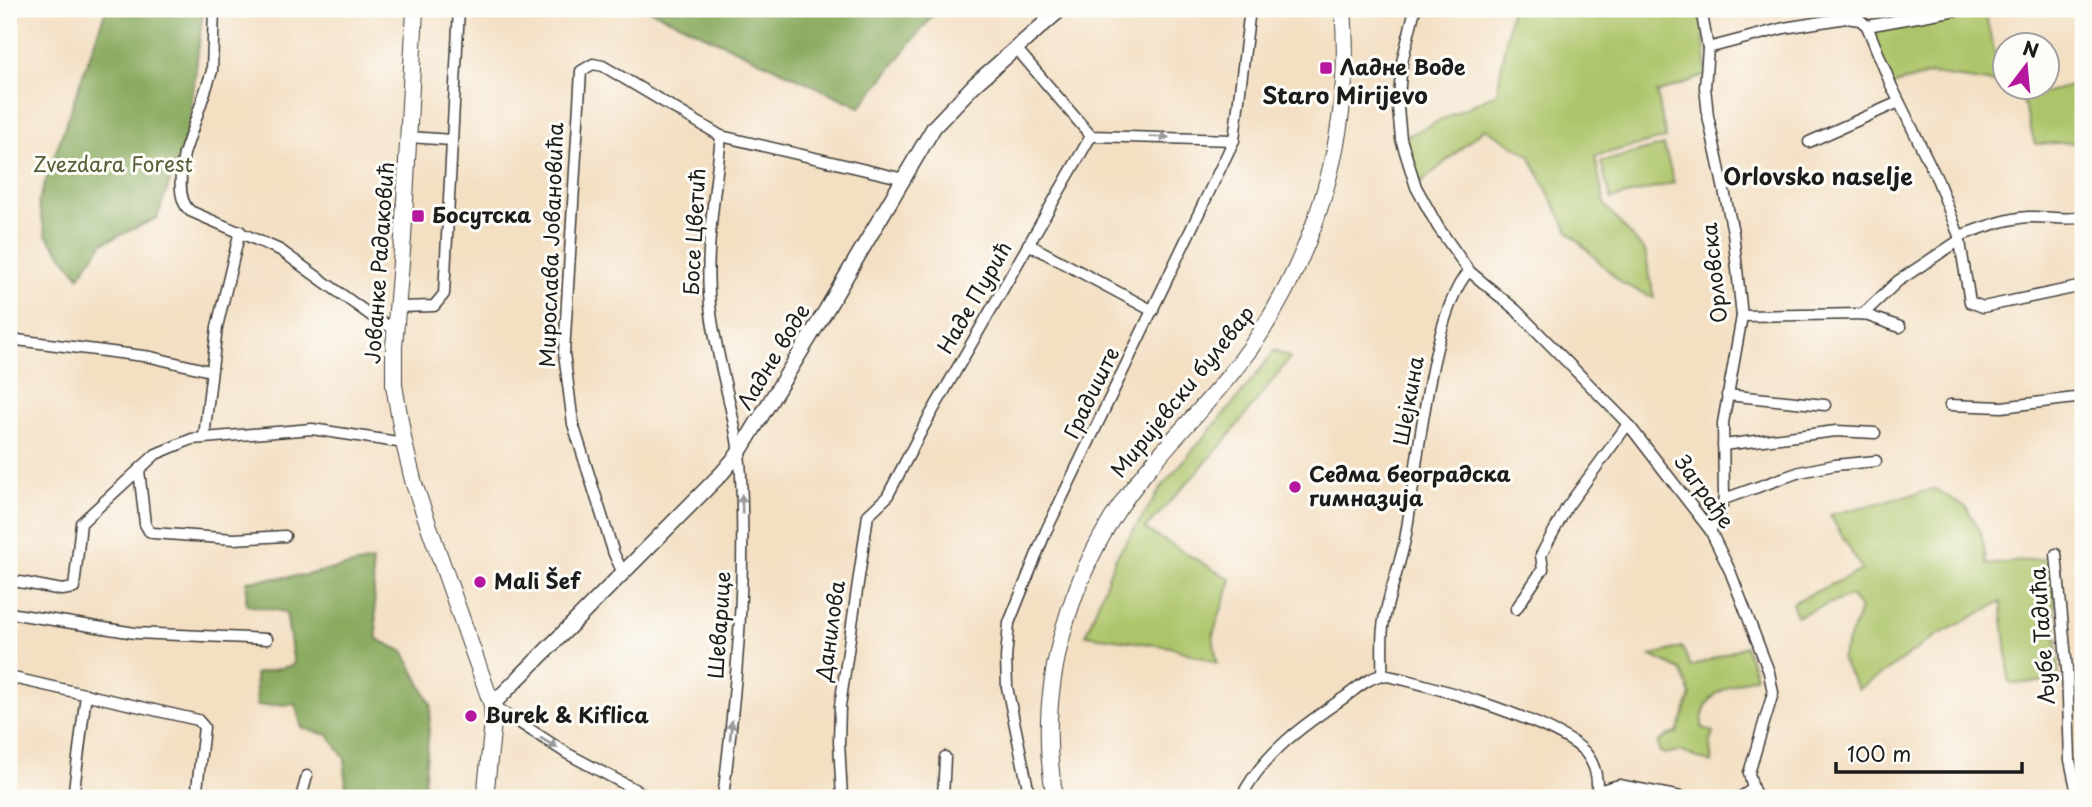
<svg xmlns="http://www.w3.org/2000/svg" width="2092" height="807" viewBox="0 0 2092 807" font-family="'Playpen Sans',sans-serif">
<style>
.green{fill:#adc56a;stroke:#647043;stroke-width:2}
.forest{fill:#8aaa5e;stroke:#53633d;stroke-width:2}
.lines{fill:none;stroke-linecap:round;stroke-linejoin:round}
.minor-casing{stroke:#3c3935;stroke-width:13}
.tertiary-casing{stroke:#3c3935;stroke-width:17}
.secondary-casing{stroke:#3c3935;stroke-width:18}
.minor{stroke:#fff;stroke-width:10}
.tertiary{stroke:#fff;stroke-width:14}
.secondary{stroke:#fff;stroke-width:16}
.oneway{fill:#999}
.poi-dot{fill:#b5179e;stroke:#fdfcf7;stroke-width:2.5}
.labels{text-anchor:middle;stroke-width:6;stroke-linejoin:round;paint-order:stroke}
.poi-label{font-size:21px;font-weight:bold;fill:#1c1c1c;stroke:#fdfcf7;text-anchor:start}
.park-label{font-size:21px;fill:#56603b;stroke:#fdfcf7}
.street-label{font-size:21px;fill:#1c1c1c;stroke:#fdfcf7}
.neighbourhood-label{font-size:23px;font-weight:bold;fill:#1c1c1c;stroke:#fdfcf7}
</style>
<rect width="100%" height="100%" fill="#fdfcf7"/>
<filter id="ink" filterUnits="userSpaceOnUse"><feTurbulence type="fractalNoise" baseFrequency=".0143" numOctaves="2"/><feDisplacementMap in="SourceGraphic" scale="14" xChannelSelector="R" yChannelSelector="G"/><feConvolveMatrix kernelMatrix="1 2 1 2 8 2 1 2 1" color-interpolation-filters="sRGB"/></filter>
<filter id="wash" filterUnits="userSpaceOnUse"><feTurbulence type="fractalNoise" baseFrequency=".00686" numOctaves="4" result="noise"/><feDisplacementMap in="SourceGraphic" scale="28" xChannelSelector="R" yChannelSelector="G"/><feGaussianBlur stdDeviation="1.57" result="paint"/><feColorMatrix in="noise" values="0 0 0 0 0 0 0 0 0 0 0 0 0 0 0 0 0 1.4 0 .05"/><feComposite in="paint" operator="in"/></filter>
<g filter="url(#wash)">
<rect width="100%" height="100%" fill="#f3dfc2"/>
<g class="green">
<polygon points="1511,9 1701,9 1707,75 1657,93 1666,138 1595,156 1605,206 1645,251 1654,298 1621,283 1568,231 1529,155 1485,128 1416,187 1401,139 1497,93"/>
<polygon points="1962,9 1984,9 2002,84 1932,74 1891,85 1867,26"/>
<polygon points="2083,83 2083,142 2035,144 2022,98"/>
<polygon points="1664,145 1674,183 1611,199 1601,162"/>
<polygon points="1275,350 1290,358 1225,441 1145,529 1231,580 1213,635 1217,663 1170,647 1086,635 1115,559 1163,485 1237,399"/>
<polygon points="1935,489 1966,507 1981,532 1987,565 2048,558 2054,595 2059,680 2012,684 2008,681 2008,662 2001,602 1932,638 1887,671 1858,689 1841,659 1861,608 1850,596 1797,616 1792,603 1862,570 1830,515"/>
<path d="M 1745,646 L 1756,676 C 1729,687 1701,692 1702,727 L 1713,732 L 1710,747 L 1712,763 L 1679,751 L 1664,754 L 1659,751 L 1658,743 L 1668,735 L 1677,733 L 1691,695 L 1681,670 L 1651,656 L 1682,647 L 1691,667 Z"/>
</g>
<g class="forest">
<polygon points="106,9 203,9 189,127 157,218 103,243 79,276 46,235 38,203"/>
<polygon points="648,9 938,9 860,107"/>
<polygon points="372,561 377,639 404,652 431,705 423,798 346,798 345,759 328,735 302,728 295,704 257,706 255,674 294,665 286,612 246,605 247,581 305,575"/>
</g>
</g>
<g filter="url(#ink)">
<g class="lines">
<g class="minor-casing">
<g id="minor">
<path d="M 214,9 L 212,71 L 184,154 C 181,170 176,199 190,211 L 280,250 L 373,317 L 396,330"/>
<polyline points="1415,9 1402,62 1398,108 1401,139 1416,187 1438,227 1469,271 1516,310 1628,424 1710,530 1730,571 1769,672 1773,693 1749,773 1753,789 1758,798"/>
<polyline points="1701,9 1708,48 1705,87 1708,116 1733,232 1742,316 1723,423 1724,499 1717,519 1710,530"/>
<polyline points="1867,26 1891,85 1938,181 1959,236 1970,302 1983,307 2083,286"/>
<polyline points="9,33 13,9"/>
<polyline points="1015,47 1091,136 1234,140"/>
<polyline points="1708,48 1784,28 1846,18 1860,20 1867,26 1962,9"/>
<path d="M 721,136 C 716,189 704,252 710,305 C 716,362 738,418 741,476 C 746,586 736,690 723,798"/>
<polyline points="409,137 452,140"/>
<polyline points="1809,142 1899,102"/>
<path d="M 1959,236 C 1982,228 2004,219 2028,217 C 2048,216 2064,221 2083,217"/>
<polyline points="1028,244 1153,311"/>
<polyline points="398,307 434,306 444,294 459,9"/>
<polyline points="1863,314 1898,281 1960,240"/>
<polyline points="1742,316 1863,314 1900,327"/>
<polyline points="9,339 151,357 210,371"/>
<polyline points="1727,395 1825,405"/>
<polyline points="1950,405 2002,407 2083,397"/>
<polyline points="204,437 217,327 240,231"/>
<polyline points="1723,445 1836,431 1875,433"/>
<polyline points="139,470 145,524 149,531 153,533 234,539 285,536"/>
<polyline points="1724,499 1800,472 1835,465 1876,461"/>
<polyline points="2056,554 2067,669 2070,760 2078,798"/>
<polyline points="623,573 614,554 573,424 564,353 581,71 593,64 603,66 721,136 904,179"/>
<polyline points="9,580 62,590 74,588 81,523 156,454 192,439 312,429 404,443"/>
<polyline points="1516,609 1543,569 1541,555 1567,507 1628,424"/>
<polyline points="9,613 135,633 267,639"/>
<path d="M 1382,675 C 1383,659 1381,643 1383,627 C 1387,596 1401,565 1406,534 C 1416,476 1431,310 1469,271"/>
<polyline points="9,677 198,720 204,727 196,798"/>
<polyline points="492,705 568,754 651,798"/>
<polyline points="1597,791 1619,785 1686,798"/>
<polyline points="73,798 86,694"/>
<polyline points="301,798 307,776"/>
<polyline points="842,798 839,742 840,706 868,515 887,497 924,426 1091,136"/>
<polyline points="943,798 945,757"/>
<polyline points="1030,798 1007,687 1006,658 1009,623 1046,531 1234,140 1250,9"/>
<path d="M 1241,798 C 1263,753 1305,724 1345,697 C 1356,689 1368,678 1382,675 C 1424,682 1559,723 1585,752 C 1596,765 1599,782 1596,798"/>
<polyline points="1739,798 1753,789"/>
</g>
</g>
<g class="tertiary-casing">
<polyline id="tertiary" points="492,705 722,473 738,454 822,317 934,127 974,85 1061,9"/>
</g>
<g class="secondary-casing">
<g id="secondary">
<polyline points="415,9 403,238 394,347 394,385 404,443 414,484 492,705 493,722 485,798"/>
<path d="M 1055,798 C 1033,686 1072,563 1143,475 C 1180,429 1225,387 1258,337 C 1321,240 1353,124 1343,9"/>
</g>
</g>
<use href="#minor" class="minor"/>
<use href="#tertiary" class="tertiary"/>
<use href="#secondary" class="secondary"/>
</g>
<defs><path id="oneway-solid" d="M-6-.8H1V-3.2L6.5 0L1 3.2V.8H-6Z" transform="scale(1.75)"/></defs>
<g class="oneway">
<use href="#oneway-solid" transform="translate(1159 137) rotate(2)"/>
<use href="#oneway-solid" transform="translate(742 504) rotate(-92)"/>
<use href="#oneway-solid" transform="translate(731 730) rotate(-84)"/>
<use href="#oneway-solid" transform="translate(549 743) rotate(31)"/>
</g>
</g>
<g class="poi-dot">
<rect x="1319" y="61" width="14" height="14" rx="3.5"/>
<rect x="411" y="209" width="14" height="14" rx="3.5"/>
<circle cx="1295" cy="487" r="7"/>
<circle cx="480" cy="582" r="7"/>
<circle cx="471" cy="716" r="7"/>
</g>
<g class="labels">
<g class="poi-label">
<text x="1340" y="75">Ладне Воде</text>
<text x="432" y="223">Босутска</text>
<text x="1309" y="482">Седма београдска<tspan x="1309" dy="24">гимназија</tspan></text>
<text x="494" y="589">Mali Šef</text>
<text x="485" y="723">Burek &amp; Kiflica</text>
</g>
<g class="park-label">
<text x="113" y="172">Zvezdara Forest</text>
</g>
<g class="street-label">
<text transform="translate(695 232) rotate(-87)" y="7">Босе Цветић</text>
<text transform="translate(552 245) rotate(-88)" y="7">Мирослава Јовановића</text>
<text transform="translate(380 263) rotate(-86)" y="7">Јованке Радаковић</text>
<text transform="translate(1715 273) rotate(-96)" y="7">Орловска</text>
<text transform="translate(975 298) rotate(-60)" y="7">Наде Пурић</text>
<text transform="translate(774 357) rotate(-59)" y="7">Ладне воде</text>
<text transform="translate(1183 392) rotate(-51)" y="7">Миријевски булевар</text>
<text transform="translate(1092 393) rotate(-64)" y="7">Градиште</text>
<text transform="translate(1409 401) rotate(-80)" y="7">Шејкина</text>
<text transform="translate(1704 492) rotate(54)" y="7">Заграђе</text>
<text transform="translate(720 625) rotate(-86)" y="7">Шеварице</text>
<text transform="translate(831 631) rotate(-82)" y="7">Данилова</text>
<text transform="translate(2043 636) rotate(-94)" y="7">Љубе Тадића</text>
</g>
<g class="neighbourhood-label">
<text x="1345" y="104">Staro Mirijevo</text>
<text x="1818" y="185">Orlovsko naselje</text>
</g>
</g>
<rect width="2092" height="807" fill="none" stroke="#fdfcf7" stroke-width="35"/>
<g transform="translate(2026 66) rotate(16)"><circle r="33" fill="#fdfcf7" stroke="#a3a29f" stroke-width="2"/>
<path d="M0-5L12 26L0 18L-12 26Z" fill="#b5179e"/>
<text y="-10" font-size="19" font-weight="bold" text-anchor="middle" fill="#1c1c1c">N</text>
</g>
<path d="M1836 762v10h186v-10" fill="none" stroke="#1c1c1c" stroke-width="3.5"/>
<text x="1847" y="762" font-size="21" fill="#1c1c1c" stroke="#fdfcf7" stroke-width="5" paint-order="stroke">100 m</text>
</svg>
